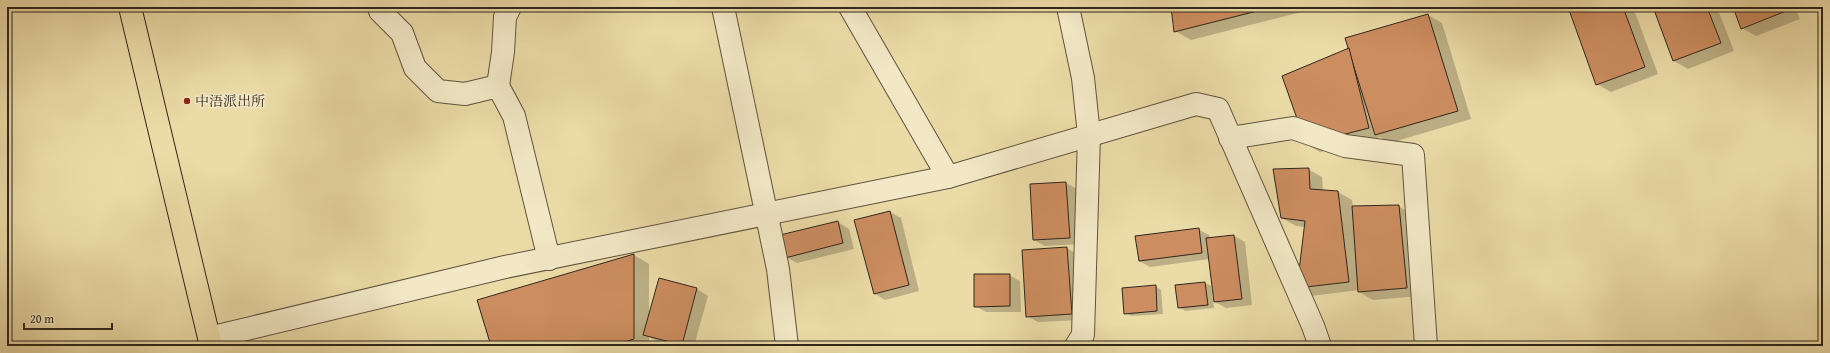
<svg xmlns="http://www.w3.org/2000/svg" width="1830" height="353" viewBox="0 0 1830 353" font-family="'Gentium Book Plus','Noto Serif TC',serif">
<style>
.shadow{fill:#0003}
.building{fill:#cc8d60;stroke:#30261b}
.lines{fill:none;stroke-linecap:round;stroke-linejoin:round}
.minor-casing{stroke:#5f533e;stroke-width:24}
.major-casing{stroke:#30261b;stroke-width:24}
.minor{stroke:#f2e8c6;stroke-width:22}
.major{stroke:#ebdba7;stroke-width:22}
.poi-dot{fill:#8f2418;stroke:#f2e8c6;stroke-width:1.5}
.labels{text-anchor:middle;stroke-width:3;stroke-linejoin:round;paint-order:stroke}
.poi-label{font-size:14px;fill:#30261b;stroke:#f2e8c6;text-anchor:start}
</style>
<rect width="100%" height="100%" fill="#ebdba7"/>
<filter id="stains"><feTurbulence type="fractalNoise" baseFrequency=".005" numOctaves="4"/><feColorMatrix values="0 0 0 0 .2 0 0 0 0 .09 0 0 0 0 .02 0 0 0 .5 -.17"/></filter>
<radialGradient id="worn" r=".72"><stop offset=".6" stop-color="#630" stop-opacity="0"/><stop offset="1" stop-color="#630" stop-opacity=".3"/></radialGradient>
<g class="shadow">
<polygon points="1172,7 1322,7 1191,40 1175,31"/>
<polygon points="1569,7 1633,7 1658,74 1611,92 1597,84"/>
<polygon points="1654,7 1717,7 1734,51 1688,69 1674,61"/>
<polygon points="1734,7 1795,7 1800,19 1756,36 1742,28"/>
<polygon points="1812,7 1823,7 1823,13"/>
<polygon points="1428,15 1442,23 1471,119 1390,143 1380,137 1320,152 1306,144 1283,76"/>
<polygon points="1308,169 1322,177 1323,191 1338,192 1352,200 1353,207 1398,206 1412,214 1421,296 1373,300 1359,292 1359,290 1311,296 1298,288 1305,227 1296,226 1282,218"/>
<polygon points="1066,183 1077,189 1080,244 1045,246 1034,240 1031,185"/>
<polygon points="890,212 901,218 919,291 885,300 874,293"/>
<polygon points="838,222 849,229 854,249 797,263 786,257"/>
<polygon points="1198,229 1209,235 1210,238 1234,236 1245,242 1252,305 1226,308 1215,302 1210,259 1150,267 1139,261"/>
<polygon points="1067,248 1078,255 1082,320 1038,322 1027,316 1023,251"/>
<polygon points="634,255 649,264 649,315 659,279 697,289 708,296 694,346 676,346 655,340 649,337 649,346 492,346"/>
<polygon points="1009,275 1020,281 1021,312 986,312 975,306"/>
<polygon points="1205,283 1211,286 1214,308 1185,311 1179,307"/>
<polygon points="1155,286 1161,290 1163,314 1131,316 1125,313"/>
</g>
<g class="building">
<polygon points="1171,7 1273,7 1174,32"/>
<polygon points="1568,7 1623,7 1645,67 1596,85"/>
<polygon points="1653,7 1707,7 1721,43 1673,61"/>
<polygon points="1733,7 1785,7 1786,11 1741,29"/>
<polygon points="1428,14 1458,111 1375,135 1345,38"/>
<polygon points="1349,48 1369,128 1306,144 1282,76"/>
<polygon points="1309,168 1310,189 1338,191 1349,282 1297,288 1305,221 1281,218 1273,169"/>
<polygon points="1066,182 1070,238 1033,240 1030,184"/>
<polygon points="1399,205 1407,288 1358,292 1352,206"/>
<polygon points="890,211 909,285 874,294 854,220"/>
<polygon points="838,221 843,243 785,258 780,235"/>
<polygon points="1199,228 1202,253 1139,261 1135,236"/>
<polygon points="1234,235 1242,299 1214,302 1206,238"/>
<polygon points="1067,247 1072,314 1026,317 1022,250"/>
<polygon points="634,254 634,339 612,346 491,346 477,300"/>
<polygon points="974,274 1010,274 1010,306 974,307"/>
<polygon points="659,278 697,288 682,345 643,335"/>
<polygon points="1205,282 1208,305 1178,308 1175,285"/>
<polygon points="1156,285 1157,311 1124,314 1122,288"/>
</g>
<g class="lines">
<g class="minor-casing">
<g id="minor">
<polyline points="379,7 380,11 402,33 415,68 438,91 465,94 498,86 514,116 549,259"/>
<polyline points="723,7 778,269 787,346"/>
<polyline points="850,7 948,177"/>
<polyline points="1068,7 1083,78 1089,135 1083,335 1076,346"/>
<polyline points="498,86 503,52 505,17 510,7"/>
<polyline points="1230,138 1293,128 1345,146 1413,155 1426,346"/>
<polyline points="209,338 505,267 948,177 1196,104 1218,109 1313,326 1320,346"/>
</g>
</g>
<g class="major-casing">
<polyline id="major" points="130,7 211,346"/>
</g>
<use href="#minor" class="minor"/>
<use href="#major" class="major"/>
</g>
<circle class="poi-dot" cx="187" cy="101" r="4"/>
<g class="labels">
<g class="poi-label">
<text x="195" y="106">中浯派出所</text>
</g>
</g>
<rect width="1830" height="353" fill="none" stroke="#ebdba7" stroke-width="24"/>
<rect x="8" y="8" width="1814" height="337" fill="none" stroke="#30261b" stroke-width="2"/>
<rect x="12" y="12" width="1806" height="329" fill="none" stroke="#30261b"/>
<path d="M24 323v6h88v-6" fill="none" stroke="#30261b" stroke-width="2"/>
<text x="30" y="323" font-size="12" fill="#30261b" stroke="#f2e8c6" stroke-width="3" paint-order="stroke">20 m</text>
<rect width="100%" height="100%" filter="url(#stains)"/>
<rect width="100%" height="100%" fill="url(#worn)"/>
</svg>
